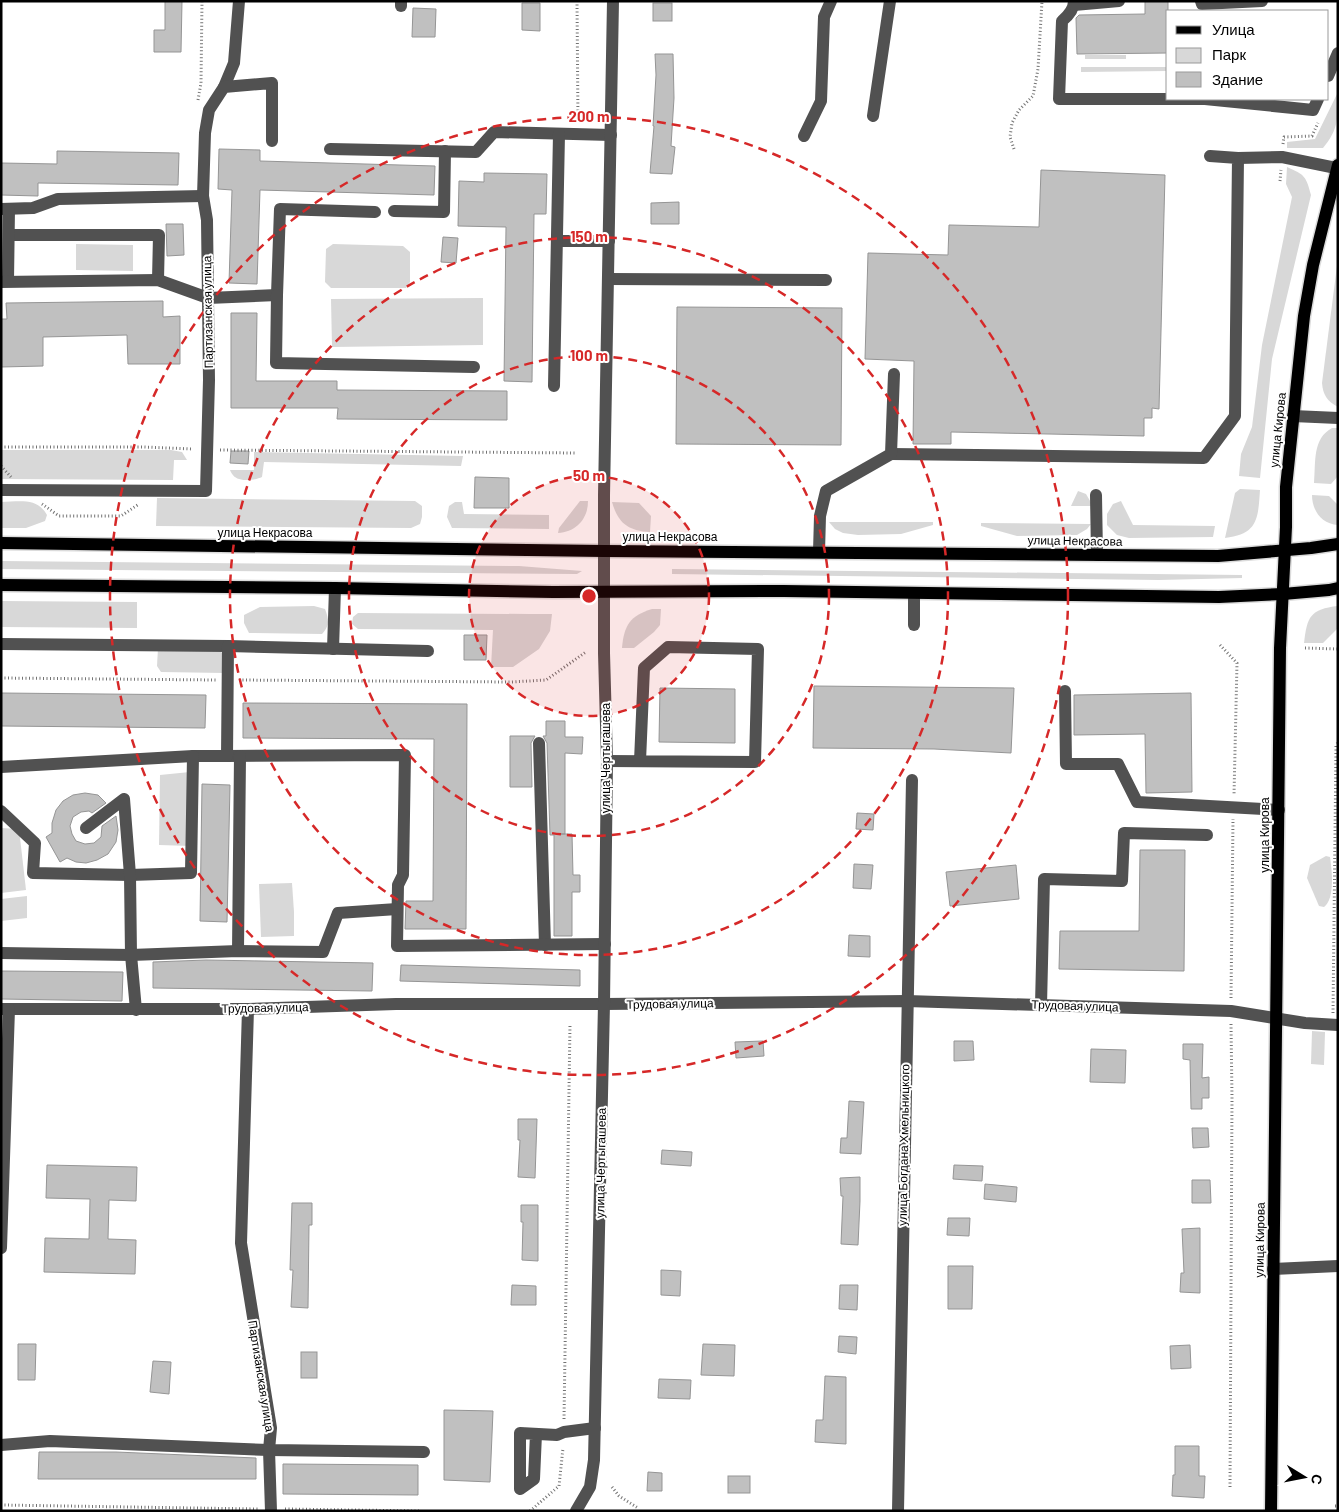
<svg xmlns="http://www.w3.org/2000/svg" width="1339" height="1512" viewBox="0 0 1339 1512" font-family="Barlow,sans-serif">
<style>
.green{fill:#d8d8d8}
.building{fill:#c0c0c0;stroke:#959595}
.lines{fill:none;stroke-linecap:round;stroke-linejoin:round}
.major-casing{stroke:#dbdbdb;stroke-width:15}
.path{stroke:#737373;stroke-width:3;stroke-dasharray:1 2.5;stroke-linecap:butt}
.minor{stroke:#515151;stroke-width:12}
.major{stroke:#000;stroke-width:12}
.ring{fill:none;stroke:#d62828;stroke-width:2.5;stroke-dasharray:9 6}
.labels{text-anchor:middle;stroke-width:4;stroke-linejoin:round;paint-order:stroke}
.street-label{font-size:12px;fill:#000;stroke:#fff}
.centre{fill:#d62828;stroke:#fff;stroke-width:2.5}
.ring-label{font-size:15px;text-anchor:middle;font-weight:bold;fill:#d62828;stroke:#fff;stroke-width:4;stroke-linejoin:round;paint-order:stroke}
</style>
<rect width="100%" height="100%" fill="#fff"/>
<g class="green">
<rect x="1085" y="55" width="41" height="4"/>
<polygon points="1081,67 1168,67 1168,71 1081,72"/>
<path d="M 1338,92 C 1338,117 1339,129 1323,148 L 1287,148 L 1287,142 L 1315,139 Z"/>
<path d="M 1287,167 C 1305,175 1306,176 1311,195 L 1272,359 L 1260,478 L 1239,476 L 1241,454 L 1252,427 L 1262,345 L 1292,197 L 1286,184 Z"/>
<polygon points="76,244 133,245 133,271 76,270"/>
<polygon points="333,244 403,246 410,252 410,282 406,288 331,288 325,282 326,249"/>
<path d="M 1338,258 L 1338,407 C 1327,401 1323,395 1322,383 Z"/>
<polygon points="483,298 483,345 332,347 331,299"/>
<path d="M 1332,428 L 1338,428 L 1338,476 L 1331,484 L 1314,483 C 1316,462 1312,439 1332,428 Z"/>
<polygon points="1,450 171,450 182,452 187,460 174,460 173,480 1,479"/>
<path d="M 254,452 L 463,456 L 461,466 L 264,462 L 262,477 C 256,480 241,482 235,477 C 234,477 230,471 230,470 L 254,470 Z"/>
<path d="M 1240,489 L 1260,490 C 1258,519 1258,534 1225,538 L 1235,493 Z"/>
<polygon points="1078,491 1086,494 1093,506 1071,506"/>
<path d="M 1312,495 L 1329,496 L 1338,505 L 1338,525 C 1321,524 1312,510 1312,495 Z"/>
<polygon points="157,498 415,501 422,506 422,517 420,524 411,528 156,526"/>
<path d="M 580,501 L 588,501 C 588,519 576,532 558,533 L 559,528 Z"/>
<polygon points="1121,501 1133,525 1215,526 1213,537 1129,538 1117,535 1107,525 1107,514 1113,504"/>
<path d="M 1,502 C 19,502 37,497 47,515 L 45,521 L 26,528 L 1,528 Z"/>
<polygon points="455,502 462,502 464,514 549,515 549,529 452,528 447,517 449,506"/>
<path d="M 612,502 L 639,503 L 651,516 L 650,532 C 628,531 618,523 612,502 Z"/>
<polygon points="829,522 933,522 933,525 901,534 858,535 843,533 835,529"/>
<polygon points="981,523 1091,524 1087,529 1077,535 1017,536 981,526"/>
<polygon points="1,561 519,566 582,571 577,574 1,569"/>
<polygon points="672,569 1242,575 1242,578 1159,580 672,574"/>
<polygon points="1,601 137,602 137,628 1,627"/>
<path d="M 314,606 L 325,609 C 329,620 330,625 322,634 L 249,633 L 244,623 L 244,615 L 260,607 Z"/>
<path d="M 1338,606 L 1338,628 L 1323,643 L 1304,643 C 1307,617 1310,609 1338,606 Z"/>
<path d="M 652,609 L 661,609 L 660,625 L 654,632 L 634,648 L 622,648 C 624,625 630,616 652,609 Z"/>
<polygon points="358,613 530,614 552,614 550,631 539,649 513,667 491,667 493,630 358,629 352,624 353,617"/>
<polygon points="158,648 219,649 224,656 224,673 161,672 157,666"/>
<polygon points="190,772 191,846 159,845 160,775"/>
<polygon points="1,828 19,829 26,890 1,893"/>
<path d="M 1326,856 L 1330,857 C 1332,870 1335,899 1324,907 L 1319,906 L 1307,878 L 1310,865 Z"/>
<polygon points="292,883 294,912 294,936 261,937 259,884"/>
<polygon points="27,896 27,918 1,921 1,899"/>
<polygon points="1312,1031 1325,1032 1324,1065 1311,1064"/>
</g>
<g class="building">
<polygon points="165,1 182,1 181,52 154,52 154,30 165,30"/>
<polygon points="1145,1 1168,1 1168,53 1077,54 1076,18 1079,15 1145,14"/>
<polygon points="522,3 540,3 540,31 522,30"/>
<rect x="653" y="3" width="19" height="18"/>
<polygon points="413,8 436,9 435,37 412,37"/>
<polygon points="655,54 673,54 674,98 671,146 675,147 672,174 650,173 654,126 653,126 656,75"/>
<polygon points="219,149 260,150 260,161 435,166 434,195 260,190 257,284 229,283 232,190 218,189"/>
<polygon points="57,151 179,153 178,185 38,183 38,196 1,195 1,163 57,164"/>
<polygon points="1041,170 1165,175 1159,409 1152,408 1152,418 1144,418 1144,436 951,432 951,444 913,444 914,361 865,359 868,253 948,255 949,225 1039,227"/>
<polygon points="484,173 547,174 546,214 534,214 532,382 504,381 506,227 458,226 459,181 484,182"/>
<polygon points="679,202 679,224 651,224 651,203"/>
<polygon points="166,224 183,224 184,255 167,256"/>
<polygon points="443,237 458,238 456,263 441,262"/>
<polygon points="163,301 163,317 180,316 180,364 128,364 127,335 43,337 43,366 1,367 1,319 7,319 6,303"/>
<polygon points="677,307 842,308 841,445 676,444"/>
<polygon points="231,313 257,313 256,381 337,381 337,390 507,391 507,420 337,419 338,408 231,408"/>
<polygon points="231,451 249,451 248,464 230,463"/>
<polygon points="475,477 509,478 509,508 474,508"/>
<polygon points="464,635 487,635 486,660 464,660"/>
<polygon points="814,686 1014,688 1011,753 934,749 813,748"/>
<polygon points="660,688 735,689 735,743 659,742"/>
<polygon points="1,693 206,695 205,728 1,726"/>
<polygon points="1191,693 1192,792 1146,793 1145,734 1074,735 1074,695"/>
<polygon points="243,703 467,704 466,929 405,929 406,901 433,901 434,739 243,738"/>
<polygon points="546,721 565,721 565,737 583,737 582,754 565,753 565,834 557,834 572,834 573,875 580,875 580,892 572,892 572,936 554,936 554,835 550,835 547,743 543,736 546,736"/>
<polygon points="510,736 535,736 531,743 532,787 510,787"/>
<polygon points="202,784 230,785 227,922 200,921"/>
<polygon points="85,793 98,795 106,803 92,813 89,811 81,812 73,817 70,826 72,834 76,841 85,844 94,843 101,837 102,826 116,816 118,830 116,842 108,854 97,860 86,863 76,862 67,858 60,862 46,837 52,833 52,823 56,810 63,801 73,795"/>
<polygon points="857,813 874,814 873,830 856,829"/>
<polygon points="1140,850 1185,850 1184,971 1059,969 1060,931 1139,931"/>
<polygon points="854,864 873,865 871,889 853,888"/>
<polygon points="1016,865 1019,899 950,906 946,872"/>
<polygon points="849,935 870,936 870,957 848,956"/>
<polygon points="206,960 373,963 372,991 153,988 153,962"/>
<polygon points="401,965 580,970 580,986 400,981"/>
<polygon points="1,971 123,972 122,1001 1,999"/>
<polygon points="763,1041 764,1056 736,1058 735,1042"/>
<polygon points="954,1041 973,1041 974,1060 954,1061"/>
<polygon points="1183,1044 1203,1044 1202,1078 1209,1077 1209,1098 1202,1098 1202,1109 1191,1109 1190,1060 1183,1059"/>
<polygon points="1091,1049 1126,1050 1125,1083 1090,1082"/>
<polygon points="849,1101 864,1102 861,1154 840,1153 841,1138 847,1138"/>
<polygon points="518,1119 537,1119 535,1178 518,1177 520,1140 518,1140"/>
<polygon points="1192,1128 1208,1128 1209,1147 1193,1148"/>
<polygon points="662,1150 692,1152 691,1166 661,1164"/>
<polygon points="47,1165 137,1167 136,1201 109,1200 108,1239 136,1240 135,1274 44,1272 45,1238 89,1239 90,1199 46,1198"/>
<polygon points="954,1165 983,1166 982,1181 953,1179"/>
<polygon points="860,1177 860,1201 858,1245 841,1244 843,1196 841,1196 840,1178"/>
<polygon points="1192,1180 1210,1180 1211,1203 1192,1203"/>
<polygon points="985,1184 1017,1187 1016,1202 984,1199"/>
<polygon points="292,1203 312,1203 312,1225 309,1225 308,1308 291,1307 293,1270 290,1270"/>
<polygon points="521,1205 538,1205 538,1261 522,1260 523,1222 521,1222"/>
<polygon points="948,1218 970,1218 969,1236 947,1235"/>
<polygon points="1200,1228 1200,1293 1180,1292 1181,1273 1184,1273 1182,1229"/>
<polygon points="948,1266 973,1266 972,1309 948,1309"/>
<polygon points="661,1270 681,1271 680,1296 661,1295"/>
<polygon points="512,1285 536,1286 536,1305 511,1305"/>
<polygon points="840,1285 858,1285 857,1310 839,1309"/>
<polygon points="839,1336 857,1337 856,1354 838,1352"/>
<polygon points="18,1344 36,1344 35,1380 18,1380"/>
<polygon points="703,1344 735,1345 734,1376 701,1375"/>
<polygon points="1190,1345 1191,1368 1171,1369 1170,1346"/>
<rect x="301" y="1352" width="16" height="26"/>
<polygon points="153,1361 171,1362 169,1394 150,1392"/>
<polygon points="825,1376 846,1377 846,1444 815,1442 816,1420 823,1420"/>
<polygon points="659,1379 691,1380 690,1399 658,1398"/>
<polygon points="444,1410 493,1411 490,1482 444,1480"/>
<polygon points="1175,1446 1199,1446 1199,1476 1205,1476 1204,1498 1172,1496 1173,1475 1175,1475"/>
<polygon points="39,1452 116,1452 256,1458 256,1479 38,1479"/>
<polygon points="283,1464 418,1465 418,1495 283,1494"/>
<polygon points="648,1472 662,1473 662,1491 647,1491"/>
<rect x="728" y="1476" width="22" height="17"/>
</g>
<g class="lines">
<g class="major-casing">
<g id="major">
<polyline points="1,543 604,551 1218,556 1311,548 1338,544"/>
<polyline points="1,585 335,588 553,592 784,591 1219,597 1283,594 1329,590 1338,588"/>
<polyline points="1271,1511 1280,648 1286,527 1286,487 1304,316 1313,265 1338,165"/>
</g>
</g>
<g class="path">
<polyline points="577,1 578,121"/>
<polyline points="198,100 201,83 202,1"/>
<polyline points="1283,144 1284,137 1312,136 1318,123"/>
<polyline points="1014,149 1010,137 1012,123 1019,110 1033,96 1038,69 1042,1"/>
<polyline points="1280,181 1281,170"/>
<polyline points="1,447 144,447 193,449"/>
<polyline points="220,450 576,453"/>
<polyline points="1,466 11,477"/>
<polyline points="42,504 59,516 121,516 139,504"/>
<polyline points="1220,645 1237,663 1234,795"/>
<polyline points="1305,648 1338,649"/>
<polyline points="1,678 216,680"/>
<polyline points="239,680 511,682 546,680 586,652"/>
<polyline points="1231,998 1233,819"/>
<polyline points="1333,1013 1336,746 1338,742"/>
<polyline points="564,1419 570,1024"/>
<polyline points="612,1487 619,1496 638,1508"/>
<polyline points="1230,1487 1232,1098 1231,1024"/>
<polyline points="1,1505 258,1509"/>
<polyline points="1335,1506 1338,1506"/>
<polyline points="285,1509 419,1511"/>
<polyline points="530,1511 559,1486 563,1448"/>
</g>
<g class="minor">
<polyline points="401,1 401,6"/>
<path d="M 1074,1 C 1074,10 1068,16 1062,21 L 1059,99 L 1205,99"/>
<polyline points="1201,1 1202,4 1262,1"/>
<polyline points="1074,5 1119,1"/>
<polyline points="1328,76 1338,53"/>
<polyline points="224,87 234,63 239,1"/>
<polyline points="1205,99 1313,110 1318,99"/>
<polyline points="873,116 890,1"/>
<polyline points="804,136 821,101 824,17 831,1"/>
<polyline points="330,149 476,152 494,132 611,135"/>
<polyline points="1238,158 1282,157 1336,168"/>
<polyline points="1,209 33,208 58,199 203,196"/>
<polyline points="394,211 444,212 445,151"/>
<polyline points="9,235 159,235 158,280"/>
<polyline points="557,241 609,241"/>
<polyline points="608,279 826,280"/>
<polyline points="8,281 9,209"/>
<polyline points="1,282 158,280 208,298 277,295 280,209 375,212"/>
<polyline points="277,295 276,363 474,367"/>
<polyline points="554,386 559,134"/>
<polyline points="1293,416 1338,418"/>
<polyline points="891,454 1204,458 1235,416 1238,158 1210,156"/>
<polyline points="1,490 206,491 209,380 207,220 203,196 205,133 209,110 224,87 272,83 272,141"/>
<polyline points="1096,495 1097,555"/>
<polyline points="819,552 820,516 826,491 891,454 894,374"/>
<polyline points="914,593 914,625"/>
<polyline points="1,644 228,646 428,651"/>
<polyline points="333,649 335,588"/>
<polyline points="1065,691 1066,764 1118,764 1137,802 1279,810"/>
<polyline points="539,743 545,945"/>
<polyline points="227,756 405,755 403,875 398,885 397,946 605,944"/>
<polyline points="607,761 755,762 758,649 668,647 644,668 640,761"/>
<polyline points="1,767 193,756 227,756 228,646"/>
<polyline points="1,811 35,843 33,873 130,875 191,873 193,756"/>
<polyline points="86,828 124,799 130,875 131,955 136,1010"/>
<polyline points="238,951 240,756"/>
<polyline points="1,953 131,955 238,951 323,952 338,913 397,909"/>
<polyline points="1041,1005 1044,879 1122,881 1124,833 1207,835"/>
<polyline points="1,1009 248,1009 396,1004 604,1004 907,1001 1231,1011 1305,1023 1338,1025"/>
<polyline points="248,1009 241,1243 271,1428 269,1450 271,1511"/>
<polyline points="1,1248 9,1009"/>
<polyline points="1273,1269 1338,1266"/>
<polyline points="536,1434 534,1479 520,1489 520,1433 557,1435 564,1432 595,1428"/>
<polyline points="1,1445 50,1441 269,1450 424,1452"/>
<polyline points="576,1511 590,1487 594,1460 604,1004 607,761 604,653 604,495 613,1"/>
<polyline points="898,1511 912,780"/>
</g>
<use href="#major" class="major"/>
</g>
<circle cx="589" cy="596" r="120" fill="#d62828" fill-opacity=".12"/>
<g class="ring">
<circle cx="589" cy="596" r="120"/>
<circle cx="589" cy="596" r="240"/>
<circle cx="589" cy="596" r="359"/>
<circle cx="589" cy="596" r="479"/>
</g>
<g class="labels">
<g class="street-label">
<text transform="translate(208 312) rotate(-91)" y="4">Партизанская улица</text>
<text transform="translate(1278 430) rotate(-84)" y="4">улица Кирова</text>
<text x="265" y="537">улица Некрасова</text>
<text x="670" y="541">улица Некрасова</text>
<text transform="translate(1075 541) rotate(1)" y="4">улица Некрасова</text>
<text transform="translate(606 758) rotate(-90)" y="4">улица Чертыгашева</text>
<text transform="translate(1265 835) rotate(-90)" y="4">улица Кирова</text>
<text transform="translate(670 1004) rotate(-1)" y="4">Трудовая улица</text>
<text transform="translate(1075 1006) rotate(2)" y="4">Трудовая улица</text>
<text transform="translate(265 1008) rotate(-1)" y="4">Трудовая улица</text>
<text transform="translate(904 1145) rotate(-89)" y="4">улица Богдана Хмельницкого</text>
<text transform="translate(601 1163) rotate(-89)" y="4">улица Чертыгашева</text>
<text transform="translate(1260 1240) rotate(-89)" y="4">улица Кирова</text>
<text transform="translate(261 1376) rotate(81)" y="4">Партизанская улица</text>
</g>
</g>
<circle cx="589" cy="596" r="8" class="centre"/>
<g class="ring-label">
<text x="589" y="122">200 m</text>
<text x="589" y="242">150 m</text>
<text x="589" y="361">100 m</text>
<text x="589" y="481">50 m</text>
</g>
<rect width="1339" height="1512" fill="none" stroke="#000000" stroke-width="5"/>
<rect x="1166" y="10" width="162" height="90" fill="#ffffff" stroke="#999999"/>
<rect x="1176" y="26" width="25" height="8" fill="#000000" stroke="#999999"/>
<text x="1212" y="35" font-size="15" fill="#000000">Улица</text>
<rect x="1176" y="48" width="25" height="15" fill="#d8d8d8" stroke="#999999"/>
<text x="1212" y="60" font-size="15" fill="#000000">Парк</text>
<rect x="1176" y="72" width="25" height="15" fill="#c0c0c0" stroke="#999999"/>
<text x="1212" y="85" font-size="15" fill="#000000">Здание</text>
<g transform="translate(1304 1477) rotate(100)" stroke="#ffffff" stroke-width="4" paint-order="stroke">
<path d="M0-4L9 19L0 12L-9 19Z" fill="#000000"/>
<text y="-8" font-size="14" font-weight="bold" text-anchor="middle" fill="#000000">С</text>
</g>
</svg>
